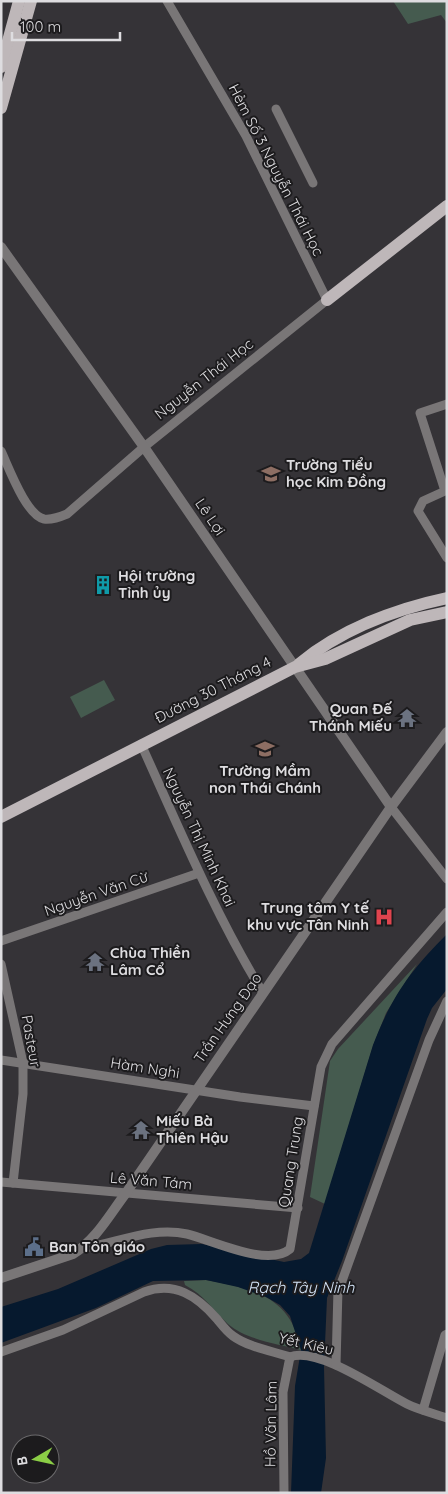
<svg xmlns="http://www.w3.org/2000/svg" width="448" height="1494" viewBox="0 0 448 1494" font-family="Quicksand,sans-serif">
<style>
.green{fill:#455b4f}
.water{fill:#06192e}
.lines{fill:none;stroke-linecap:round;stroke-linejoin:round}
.minor{stroke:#797677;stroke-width:9}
.tertiary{stroke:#797677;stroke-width:10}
.primary{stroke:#beb7b9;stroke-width:12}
.labels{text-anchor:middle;stroke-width:4;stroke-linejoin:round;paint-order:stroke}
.street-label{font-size:15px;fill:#dedde0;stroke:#1c1b1d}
.poi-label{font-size:15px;font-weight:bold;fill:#dedde0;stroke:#1c1b1d;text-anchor:start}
.water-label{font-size:16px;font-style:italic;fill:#d4e4f7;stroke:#1c1b1d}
</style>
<rect width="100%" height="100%" fill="#353337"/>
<g class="green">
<polygon points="393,1 447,1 447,23 441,15 408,24"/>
<polygon points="104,680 115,700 81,718 70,697"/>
<polygon points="417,964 386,1013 373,1046 325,1204 310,1197 330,1061 338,1049"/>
<path d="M 206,1280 C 254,1289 291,1296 301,1350 C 279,1344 246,1340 228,1324 C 213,1310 204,1295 185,1285 L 184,1281 Z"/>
</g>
<path class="water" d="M 447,934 L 447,989 L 432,1008 L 427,1019 L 342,1261 L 327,1298 L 324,1367 L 326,1458 L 321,1493 L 291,1493 L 295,1386 L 301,1350 L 290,1316 L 280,1305 L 266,1297 L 238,1287 L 206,1280 L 153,1281 L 96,1308 L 1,1343 L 1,1307 L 58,1289 L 151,1249 L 167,1245 L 202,1244 L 284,1262 L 301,1259 L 309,1253 L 373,1045 C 392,996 410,971 447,934 Z"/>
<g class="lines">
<g class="minor">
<polyline points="276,109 313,183"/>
<polyline points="447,404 420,413 445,491 423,501 418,511 447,558"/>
<path d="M 1,451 C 9,468 26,515 44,519 C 52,520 60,517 67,514 L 144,447 L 327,300 L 246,136 L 167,1"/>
<path d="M 141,744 C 179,828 215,914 263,993"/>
<polyline points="391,807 447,879"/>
<polyline points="1,941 199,873"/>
<polyline points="1,964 23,1063 23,1094 13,1183"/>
<polyline points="1,1060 240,1097 314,1106"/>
<polyline points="1,1182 298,1208"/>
<path d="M 84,1248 C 117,1243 152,1226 187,1234 C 212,1240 268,1268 290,1249 L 321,1067 L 332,1044 L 447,912"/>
<path d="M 1,1352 L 63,1330 L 144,1292 C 175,1281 197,1296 217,1319 C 222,1325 226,1331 233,1336 C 248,1347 272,1351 290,1357 C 318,1346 381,1391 407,1404 C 419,1410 433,1413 447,1418"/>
<polyline points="336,1365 338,1289 342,1281 429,1040 447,1001"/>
<polyline points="423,1410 445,1335 447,1334"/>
<polyline points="284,1493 283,1392 290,1357"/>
</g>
<g class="tertiary">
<polyline points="1,247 144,447 391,807"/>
<path d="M 1,1278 L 73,1254 C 96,1240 110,1214 126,1193 L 391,807 L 447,732"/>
</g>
<g class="primary">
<polyline points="1,67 19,1"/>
<polyline points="1,108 31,1"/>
<polyline points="327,300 447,206"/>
<path d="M 299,664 C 340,630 395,609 447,598"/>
<polyline points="1,817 295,667 325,659 410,620 447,612"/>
</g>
</g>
<defs>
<g id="school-bare" transform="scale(1.5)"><path d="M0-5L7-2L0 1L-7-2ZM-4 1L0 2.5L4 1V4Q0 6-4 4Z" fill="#8d6e63" stroke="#1c1b1d" stroke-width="2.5" paint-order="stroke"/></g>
<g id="building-bare" transform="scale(1.5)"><path d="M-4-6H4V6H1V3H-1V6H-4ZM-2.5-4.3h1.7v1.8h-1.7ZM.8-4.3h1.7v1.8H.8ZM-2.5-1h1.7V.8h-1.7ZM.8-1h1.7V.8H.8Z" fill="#0f9aa8" stroke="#1c1b1d" stroke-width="2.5" paint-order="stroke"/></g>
<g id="temple-bare" transform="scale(1.5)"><path d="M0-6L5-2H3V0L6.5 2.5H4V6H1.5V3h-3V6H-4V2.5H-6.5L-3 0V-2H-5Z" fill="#6b7280" stroke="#1c1b1d" stroke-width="2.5" paint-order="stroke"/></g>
<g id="hospital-bare" transform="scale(1.5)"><path d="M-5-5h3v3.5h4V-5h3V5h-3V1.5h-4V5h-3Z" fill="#e0444e" stroke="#1c1b1d" stroke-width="2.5" paint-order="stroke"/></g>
<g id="civic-bare" transform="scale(1.5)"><path d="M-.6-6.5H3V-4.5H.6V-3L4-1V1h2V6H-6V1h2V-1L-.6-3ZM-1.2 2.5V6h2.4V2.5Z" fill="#5c6f8a" stroke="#1c1b1d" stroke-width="2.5" paint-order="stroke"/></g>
</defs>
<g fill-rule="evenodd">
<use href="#school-bare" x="271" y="474"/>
<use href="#building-bare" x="103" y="585"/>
<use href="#temple-bare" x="407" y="718"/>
<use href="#school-bare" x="265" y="749"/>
<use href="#hospital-bare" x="384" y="917"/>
<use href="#temple-bare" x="95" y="962"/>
<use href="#temple-bare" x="141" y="1130"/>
<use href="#civic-bare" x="34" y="1247"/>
</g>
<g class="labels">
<g class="street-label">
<text transform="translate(276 170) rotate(63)" y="5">Hẻm Số 3 Nguyễn Thái Học</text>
<text transform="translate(204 379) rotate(-38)" y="5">Nguyễn Thái Học</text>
<text transform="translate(210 517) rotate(56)" y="5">Lê Lợi</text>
<text transform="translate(213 690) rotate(-27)" y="5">Đường 30 Tháng 4</text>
<text transform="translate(199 837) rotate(65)" y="5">Nguyễn Thị Minh Khai</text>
<text transform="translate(96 894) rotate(-19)" y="5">Nguyễn Văn Cừ</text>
<text transform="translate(228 1018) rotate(-55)" y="5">Trần Hưng Đạo</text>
<text transform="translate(31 1041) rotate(80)" y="5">Pasteur</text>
<text transform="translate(145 1068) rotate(9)" y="5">Hàm Nghi</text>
<text transform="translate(291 1162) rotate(-81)" y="5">Quang Trung</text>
<text transform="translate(151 1181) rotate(5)" y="5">Lê Văn Tám</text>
<text transform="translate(306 1344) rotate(13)" y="5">Yết Kiêu</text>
<text transform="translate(271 1424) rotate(-89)" y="5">Hồ Văn Lâm</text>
</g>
<g class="poi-label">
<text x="286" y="470">Trường Tiểu<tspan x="286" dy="17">học Kim Đồng</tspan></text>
<text x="118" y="581">Hội trường<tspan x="118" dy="17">Tỉnh ủy</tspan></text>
<text x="392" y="714" text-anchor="end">Quan Đế<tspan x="392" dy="17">Thánh Miếu</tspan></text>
<text x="265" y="776" text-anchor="middle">Trường Mầm<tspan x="265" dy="17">non Thái Chánh</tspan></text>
<text x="369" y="913" text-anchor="end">Trung tâm Y tế<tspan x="369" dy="17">khu vực Tân Ninh</tspan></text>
<text x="110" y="958">Chùa Thiền<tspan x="110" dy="17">Lâm Cổ</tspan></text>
<text x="156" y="1126">Miếu Bà<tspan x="156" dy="17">Thiên Hậu</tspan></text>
<text x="49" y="1252">Ban Tôn giáo</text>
</g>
<g class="water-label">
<text x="301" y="1293">Rạch Tây Ninh</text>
</g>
</g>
<rect width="448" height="1494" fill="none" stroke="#dedde0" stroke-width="5"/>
<g transform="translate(35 1459) rotate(261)"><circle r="24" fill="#1c1b1d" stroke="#6a696b"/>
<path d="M0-4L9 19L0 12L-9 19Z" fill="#8bce46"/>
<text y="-8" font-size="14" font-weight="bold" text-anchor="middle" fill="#dedde0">B</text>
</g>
<path d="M12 32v8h108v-8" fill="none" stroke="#dedde0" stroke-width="2.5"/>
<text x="20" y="32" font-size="15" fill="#dedde0" stroke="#1c1b1d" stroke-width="4" paint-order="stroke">100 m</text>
</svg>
